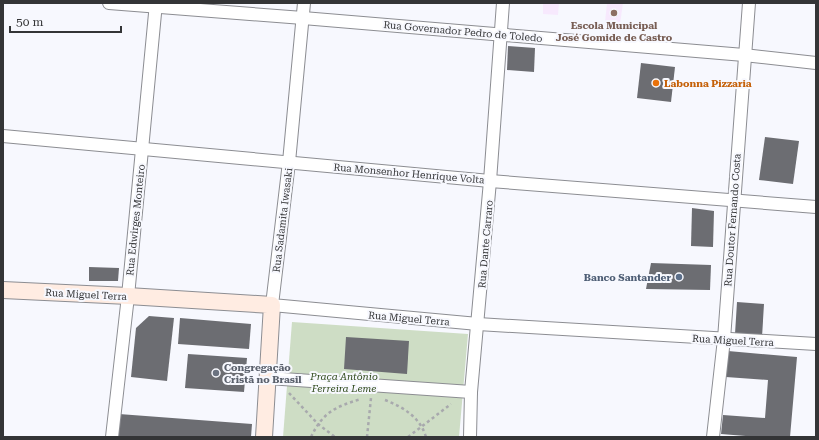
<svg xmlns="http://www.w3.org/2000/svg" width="819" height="440" viewBox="0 0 819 440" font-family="'Roboto Serif',serif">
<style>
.commercial{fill:#f7e9fd}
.green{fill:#ceddc5}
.building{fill:#6c6d72}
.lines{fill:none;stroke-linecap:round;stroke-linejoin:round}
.minor-casing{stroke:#8c8d92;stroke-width:14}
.secondary-casing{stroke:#8c8d92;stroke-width:18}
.path{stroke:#a8a9ad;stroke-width:2.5;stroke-dasharray:3 3;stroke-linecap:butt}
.minor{stroke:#fff;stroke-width:12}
.secondary{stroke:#ffece2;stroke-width:16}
.education-dot{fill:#8d6e63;stroke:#f7f8fe;stroke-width:1.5}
.food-dot{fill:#e8710a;stroke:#f7f8fe;stroke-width:1.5}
.service-dot{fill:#5c6f8a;stroke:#f7f8fe;stroke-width:1.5}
.worship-dot{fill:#6b7280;stroke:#f7f8fe;stroke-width:1.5}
.labels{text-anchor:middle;stroke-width:4;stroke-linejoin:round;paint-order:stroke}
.education-label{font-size:10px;font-weight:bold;fill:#785e54;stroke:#f7f8fe}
.street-label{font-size:10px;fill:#343537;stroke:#f7f8fe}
.food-label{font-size:10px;font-weight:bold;fill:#c56008;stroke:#f7f8fe;text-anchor:start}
.service-label{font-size:10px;font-weight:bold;fill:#4e5e75;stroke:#f7f8fe;text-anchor:end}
.worship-label{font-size:10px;font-weight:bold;fill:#5b616d;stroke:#f7f8fe;text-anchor:start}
.park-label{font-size:10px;font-style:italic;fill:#2d4819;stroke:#f7f8fe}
</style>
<rect width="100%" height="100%" fill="#f7f8fe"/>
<g class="commercial">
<polygon points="543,3 559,3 558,15 543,14"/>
<polygon points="607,3 623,3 620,24 605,22"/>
</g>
<polygon class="green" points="292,322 468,334 459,437 283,437"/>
<g class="building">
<polygon points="508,46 535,48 534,72 507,70"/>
<polygon points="641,63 675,67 671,102 637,98"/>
<polygon points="765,137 799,141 793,184 759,180"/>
<polygon points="692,208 714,211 713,247 691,246"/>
<polygon points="651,263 711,265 710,290 646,289"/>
<polygon points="89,267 119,268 118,281 89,281"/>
<polygon points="737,302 764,304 762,337 735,334"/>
<polygon points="149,316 174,318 167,381 131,377 136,328"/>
<polygon points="180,318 251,324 249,349 178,344"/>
<polygon points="346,337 409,341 407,374 344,369"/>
<polygon points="728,351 797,357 790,437 758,437 721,434 723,415 765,418 768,380 726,377"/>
<polygon points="188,354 247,358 244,392 185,388"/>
<polygon points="119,414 252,424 251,437 117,437"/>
</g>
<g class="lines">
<g class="minor-casing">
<g id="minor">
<polyline points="109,3 303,18 744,55 816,63"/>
<polyline points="304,3 289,162 272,305 478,324 816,344"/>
<polyline points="3,136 490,181 816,207"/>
<polyline points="268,378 471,392"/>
<polyline points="112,437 128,296 156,3"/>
<polyline points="470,437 471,392 490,181 503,3"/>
<polyline points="713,437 724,339 749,3"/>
</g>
</g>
<g class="secondary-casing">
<polyline id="secondary" points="3,290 128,296 272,305 264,437"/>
</g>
<g class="path">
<polyline points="289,393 318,424 335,437"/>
<path d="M 385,400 C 403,407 420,417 426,437"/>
<path d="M 311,437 C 323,412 335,407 361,399"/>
<polyline points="367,437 371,398"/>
<polyline points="408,437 451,404"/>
</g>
<use href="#minor" class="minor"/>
<use href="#secondary" class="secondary"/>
</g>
<circle class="education-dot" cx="614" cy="13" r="4"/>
<circle class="food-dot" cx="656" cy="83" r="4"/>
<circle class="service-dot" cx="679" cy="277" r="4"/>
<circle class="worship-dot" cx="216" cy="373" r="4"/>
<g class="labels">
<g class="education-label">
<text x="614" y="29">Escola Municipal<tspan x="614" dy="12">José Gomide de Castro</tspan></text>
</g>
<g class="street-label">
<text transform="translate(463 31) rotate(5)" y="4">Rua Governador Pedro de Toledo</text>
<text transform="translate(409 173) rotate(5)" y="4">Rua Monsenhor Henrique Volta</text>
<text transform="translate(135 220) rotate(-84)" y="4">Rua Edwirges Monteiro</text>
<text transform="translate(282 220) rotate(-83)" y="4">Rua Sadamita Iwasaki</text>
<text transform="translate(732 220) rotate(-86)" y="4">Rua Doutor Fernando Costa</text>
<text transform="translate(485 244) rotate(-85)" y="4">Rua Dante Carraro</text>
<text transform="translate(86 294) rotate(3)" y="4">Rua Miguel Terra</text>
<text transform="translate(409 318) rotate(5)" y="4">Rua Miguel Terra</text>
<text transform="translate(733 340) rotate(3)" y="4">Rua Miguel Terra</text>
</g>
<g class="food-label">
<text x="664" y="87">Labonna Pizzaria</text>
</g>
<g class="service-label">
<text x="671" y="281">Banco Santander</text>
</g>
<g class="worship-label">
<text x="224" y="371">Congregação<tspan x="224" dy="12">Cristã no Brasil</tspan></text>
</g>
<g class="park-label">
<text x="344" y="380">Praça Antônio<tspan x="344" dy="12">Ferreira Leme</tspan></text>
</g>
</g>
<rect width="819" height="440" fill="none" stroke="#343537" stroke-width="8"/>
<path d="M10 26v6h111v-6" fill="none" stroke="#343537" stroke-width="2"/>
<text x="16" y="26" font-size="12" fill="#343537" stroke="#f7f8fe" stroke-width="3" paint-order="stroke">50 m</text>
</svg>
